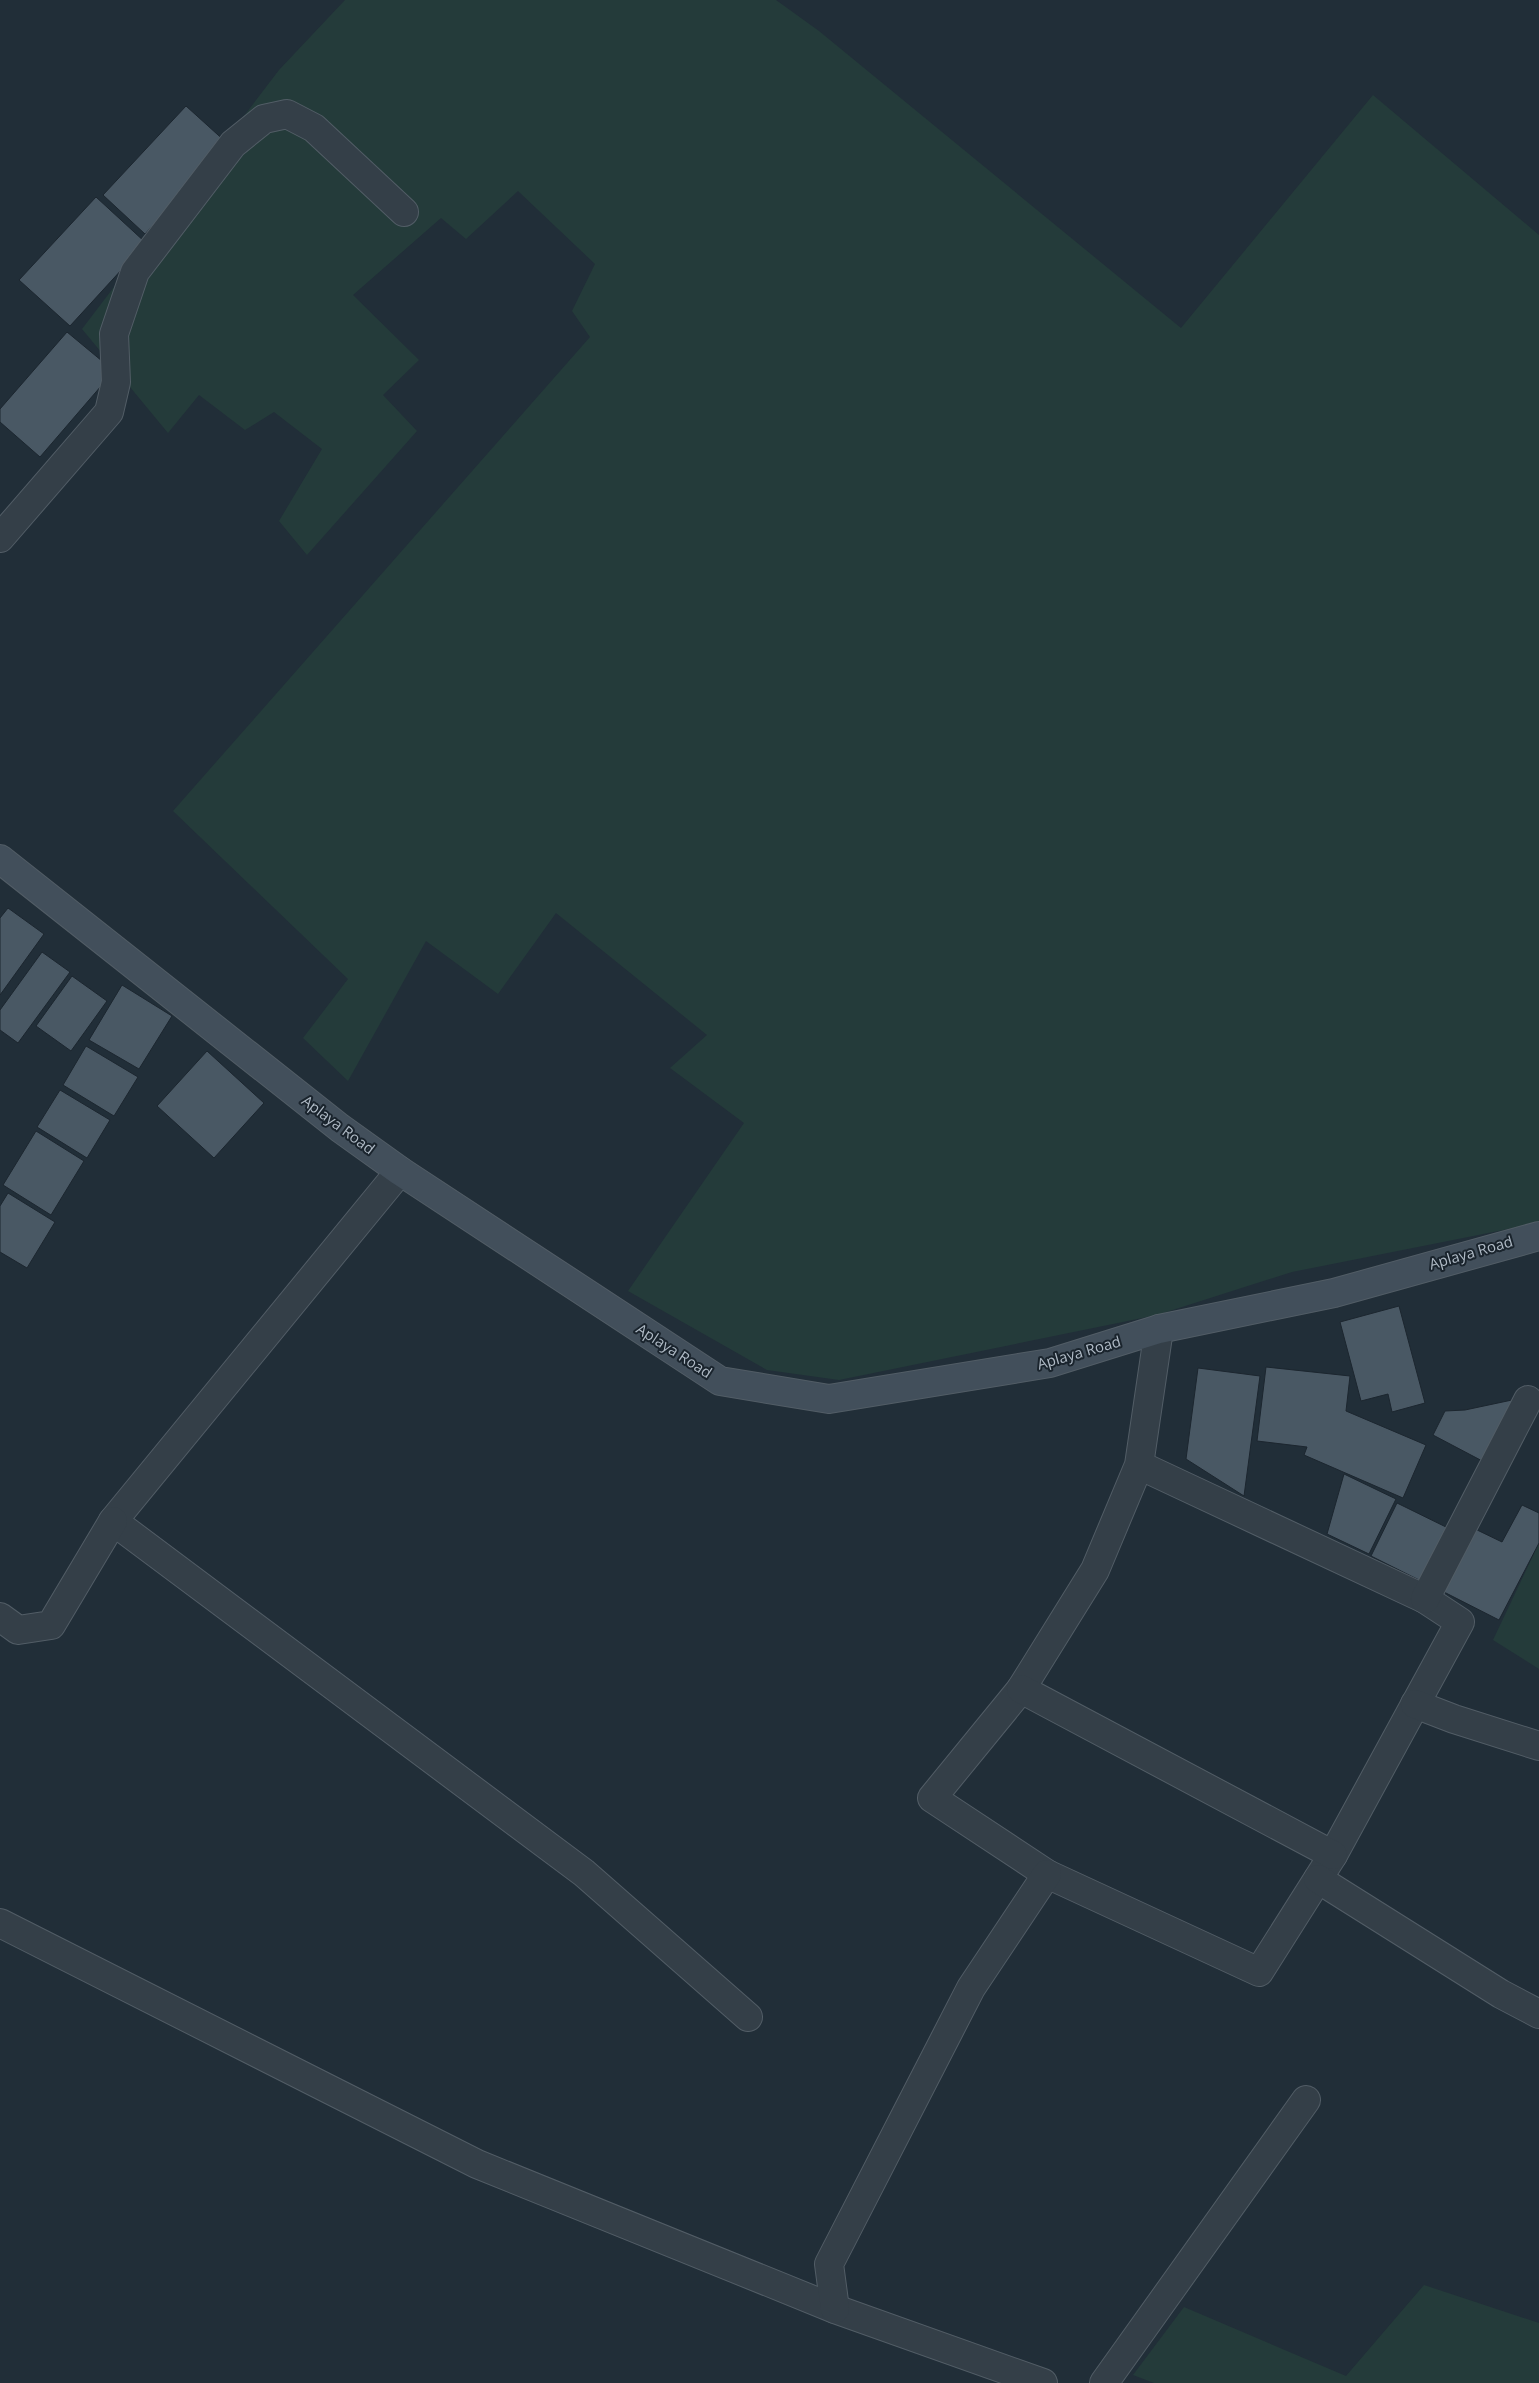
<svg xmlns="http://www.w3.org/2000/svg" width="1539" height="2383" viewBox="0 0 1539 2383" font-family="'Open Sans',sans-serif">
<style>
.green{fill:#243b3a}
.building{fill:#495864;stroke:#1c262f}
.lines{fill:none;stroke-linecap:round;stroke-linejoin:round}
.street-casing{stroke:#525d66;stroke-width:30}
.secondary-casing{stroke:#525d66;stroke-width:30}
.street{stroke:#343f48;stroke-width:28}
.secondary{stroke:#424f5b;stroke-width:28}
.labels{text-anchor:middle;stroke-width:4;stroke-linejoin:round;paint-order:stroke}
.street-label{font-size:15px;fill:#afbac5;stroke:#1a242d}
</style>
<rect width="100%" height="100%" fill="#212e38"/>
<g class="green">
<polygon points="345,0 776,0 819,31 1181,328 1373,95 1539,235 1539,1223 1292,1272 1157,1315 839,1380 767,1370 628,1291 744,1123 670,1068 707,1035 556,913 498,994 426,941 348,1081 303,1038 348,979 173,811 590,337 572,311 595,264 518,191 466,239 441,218 353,295 419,360 383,395 417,431 307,555 279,521 322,449 274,412 245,430 199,395 168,433 82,329 279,70"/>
<polygon points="1539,1543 1539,1669 1493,1640"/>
<polygon points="1424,2285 1539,2323 1539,2383 1154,2383 1133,2375 1184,2307 1346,2376"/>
</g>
<g class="building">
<polygon points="186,106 228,144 145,234 103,195"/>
<polygon points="96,197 146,243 70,326 19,280"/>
<polygon points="67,332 114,371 40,457 0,422 0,409"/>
<polygon points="8,908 44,934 0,995 0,918"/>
<polygon points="42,952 70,972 18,1043 0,1030 0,1010"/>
<polygon points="72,976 107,1001 71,1051 36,1026"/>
<polygon points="122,985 172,1016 139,1069 89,1040"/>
<polygon points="86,1046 138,1077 114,1116 63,1085"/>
<polygon points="207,1051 264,1103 214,1158 157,1106"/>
<polygon points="60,1090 110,1120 87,1158 37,1127"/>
<polygon points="36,1131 84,1161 51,1215 3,1185"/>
<polygon points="8,1193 55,1222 27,1268 0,1252 0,1206"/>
<polygon points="1399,1306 1425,1403 1392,1412 1388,1394 1361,1401 1340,1322"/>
<polygon points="1266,1367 1350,1376 1346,1411 1426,1445 1403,1498 1304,1455 1307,1447 1257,1441"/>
<polygon points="1198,1368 1260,1376 1244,1496 1186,1459"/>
<polygon points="1512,1400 1520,1403 1488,1464 1433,1435 1445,1411 1465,1410"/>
<polygon points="1344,1474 1396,1499 1369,1554 1327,1534"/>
<polygon points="1397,1503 1448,1528 1421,1581 1371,1556"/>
<polygon points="1522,1505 1539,1513 1539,1543 1499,1620 1440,1590 1473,1528 1502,1542"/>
</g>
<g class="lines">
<g class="street-casing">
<g id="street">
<polyline points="0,538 109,412 116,382 114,334 135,272 233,144 264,119 287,114 314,128 404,212"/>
<polyline points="400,1171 113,1521 584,1873 748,2017"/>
<polyline points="1139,1465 1425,1599 1460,1622 1333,1855 1259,1972 1047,1874 932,1798 1021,1689 1095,1570 1139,1465 1159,1329"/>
<polyline points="1425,1599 1528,1400"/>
<polyline points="0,1617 18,1630 51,1625 113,1521"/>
<polyline points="1021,1689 1333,1855"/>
<polyline points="1415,1704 1454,1719 1539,1746"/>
<polyline points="1318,1879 1501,1994 1539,2014"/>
<polyline points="0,1923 477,2164 835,2309 1043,2383"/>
<polyline points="835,2309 829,2264 971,1988 1047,1874"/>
<polyline points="1104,2383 1306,2100"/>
</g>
</g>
<g class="secondary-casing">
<polyline id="secondary" points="0,859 340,1128 400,1171 720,1381 829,1399 1050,1363 1159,1329 1334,1293 1539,1236"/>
</g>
<use href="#street" class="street"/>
<use href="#secondary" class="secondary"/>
</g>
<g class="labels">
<g class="street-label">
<text transform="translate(338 1125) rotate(37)" y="5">Aplaya Road</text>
<text transform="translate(1471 1253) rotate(-16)" y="5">Aplaya Road</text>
<text transform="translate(674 1351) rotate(33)" y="5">Aplaya Road</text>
<text transform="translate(1079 1353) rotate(-16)" y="5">Aplaya Road</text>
</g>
</g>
</svg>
